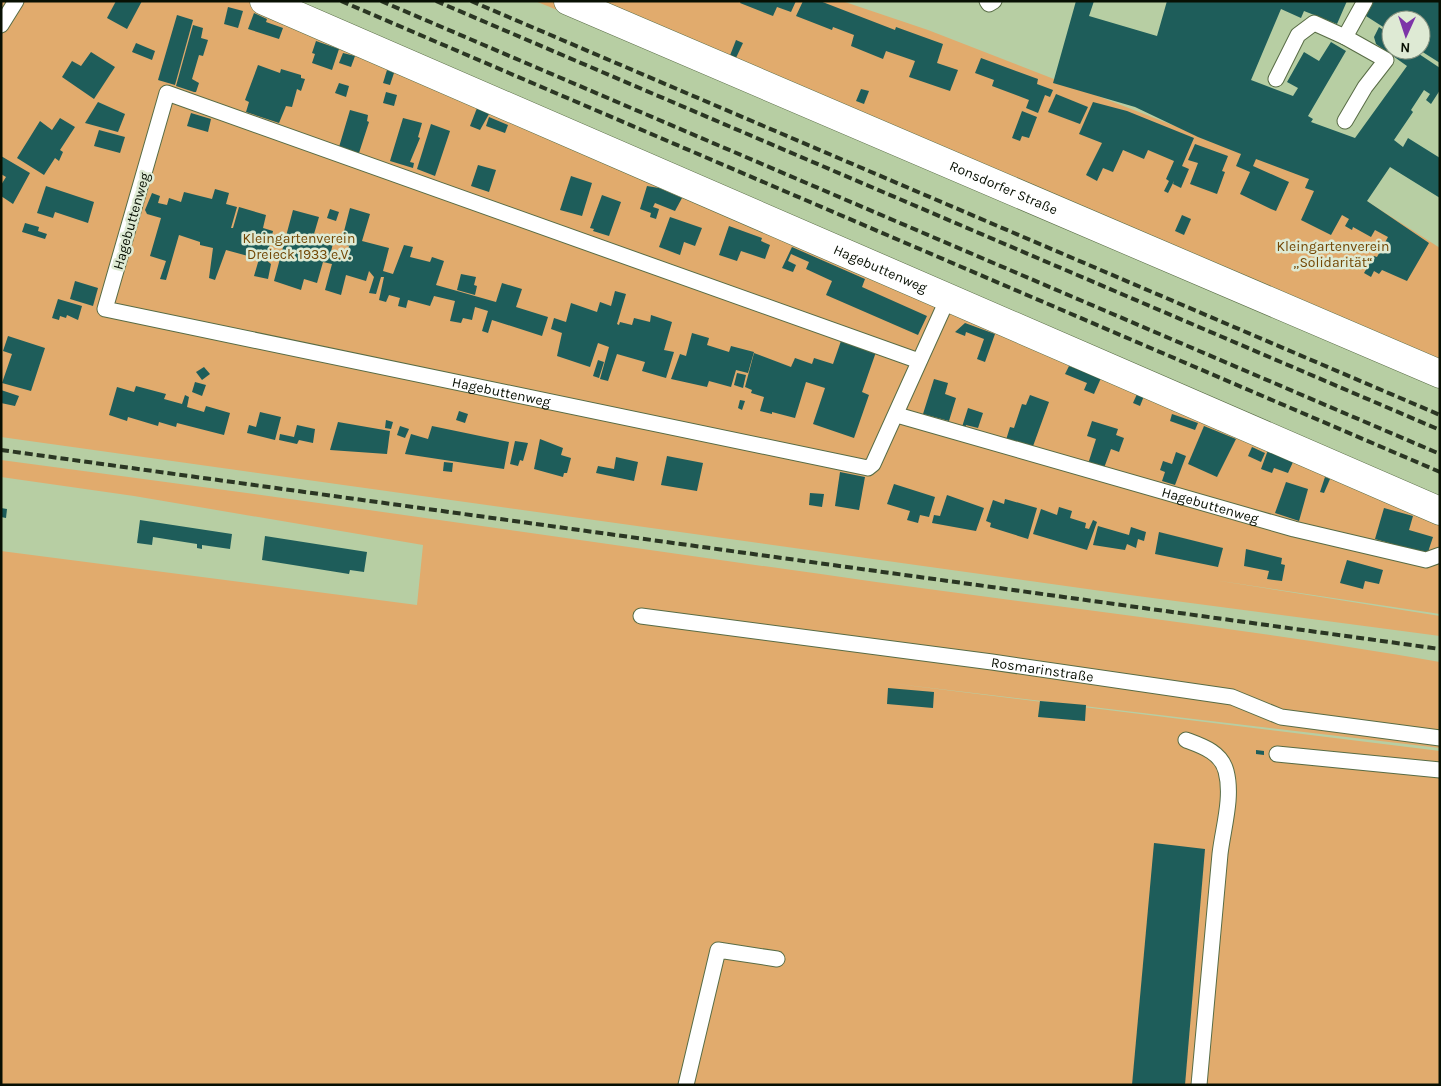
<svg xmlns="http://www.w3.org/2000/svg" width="1441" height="1086" viewBox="0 0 1441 1086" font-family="Karla,sans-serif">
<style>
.green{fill:#e1ab6d}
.building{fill:#1e5d5a}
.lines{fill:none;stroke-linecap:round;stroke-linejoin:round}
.lane-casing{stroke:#586c45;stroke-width:17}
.street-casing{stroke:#586c45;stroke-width:29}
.lane{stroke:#fff;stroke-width:15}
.street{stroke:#fff;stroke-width:28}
.rail{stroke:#2b3623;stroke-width:4;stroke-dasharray:8 4;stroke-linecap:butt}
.labels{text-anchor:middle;stroke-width:5;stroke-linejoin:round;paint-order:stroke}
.street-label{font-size:14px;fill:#081003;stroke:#deead4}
.park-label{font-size:14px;fill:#724705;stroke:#deead4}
</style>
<rect width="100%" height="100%" fill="#b7cea3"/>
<g class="green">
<polygon points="1,1 272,1 1440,512 1440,614 1214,580 1440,616 1440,636 1130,595 1,437"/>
<polygon points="535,1 842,1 928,30 1365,200 1440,248 1440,367"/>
<path d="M 1,460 C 293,498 585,541 876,582 C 1064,608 1253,629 1440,662 L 1440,748 L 889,683 L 1440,751 L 1440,1085 L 1,1085 L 1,551 L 417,605 L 423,545 L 134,496 L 1,477 Z"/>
</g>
<g class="building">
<polygon points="116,1 142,1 127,29 107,18"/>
<polygon points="741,1 796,1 791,12 777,7 773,16 740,3"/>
<polygon points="803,1 820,1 895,30 896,27 943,44 937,63 958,70 950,91 909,77 915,61 886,51 883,59 851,46 854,35 833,27 832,30 796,16"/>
<polygon points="1076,1 1094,1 1089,16 1157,36 1167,1 1347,1 1337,24 1304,11 1301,18 1281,9 1251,80 1293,96 1298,88 1287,82 1304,52 1319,61 1331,42 1346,51 1308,116 1313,119 1311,122 1355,138 1407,66 1376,44 1374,37 1379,27 1391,35 1391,50 1413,50 1440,68 1440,90 1431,104 1426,100 1430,94 1424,90 1411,110 1413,112 1394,140 1403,147 1408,138 1440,158 1440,198 1390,167 1367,201 1429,243 1407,281 1382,270 1379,274 1374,271 1371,277 1364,273 1374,256 1377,257 1388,237 1375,230 1371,237 1353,227 1352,230 1345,226 1349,219 1342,215 1331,235 1301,220 1314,191 1305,188 1309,179 1256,159 1253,166 1289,182 1276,211 1271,209 1240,194 1250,172 1236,166 1241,154 1198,137 1135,107 1053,83"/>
<polygon points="1374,1 1440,1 1440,63 1421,51 1421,20 1391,20 1391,32 1366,16"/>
<polygon points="228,7 243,11 238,28 224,24"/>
<polygon points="254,13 267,19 266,22 283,28 279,39 248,29"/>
<polygon points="177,15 193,20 175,85 158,80"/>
<polygon points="193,25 203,28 201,38 208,40 203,56 199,55 192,79 199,83 196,92 194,92 176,86"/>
<polygon points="736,40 743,43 735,60 729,58"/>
<polygon points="316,41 339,49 332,70 312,63 315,54 312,53"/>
<polygon points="136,43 155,51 152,60 132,52"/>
<polygon points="91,52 115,67 94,99 62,77 72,61 81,66"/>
<polygon points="343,53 355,56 351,67 339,63"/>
<polygon points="981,58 1038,79 1037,84 1053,90 1050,97 1045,95 1038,113 1026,108 1029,100 992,86 994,80 975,73"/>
<polygon points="258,65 280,73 281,69 301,75 301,78 305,79 301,91 297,89 292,107 286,106 279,123 246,112 249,102 245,100"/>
<polygon points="387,70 394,73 390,85 383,83"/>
<polygon points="339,83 349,86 346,97 335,93"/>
<polygon points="861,89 869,91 864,104 856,101"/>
<polygon points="386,92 397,95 394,106 383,103"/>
<polygon points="1056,94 1088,107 1080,124 1048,112"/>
<polygon points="98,102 125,114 118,132 85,123"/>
<polygon points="1093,102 1127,111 1194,138 1182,166 1189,169 1181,188 1173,184 1174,181 1168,193 1164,191 1169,181 1166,179 1174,161 1148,150 1144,159 1123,150 1113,172 1103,168 1097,181 1086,175 1102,143 1079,134"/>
<polygon points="477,108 489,114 480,130 470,126"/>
<polygon points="350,110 368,115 367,121 369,122 359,153 339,147"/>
<polygon points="1022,111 1037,117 1029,138 1022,136 1020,141 1012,138"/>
<polygon points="191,113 211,119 208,132 187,126"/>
<polygon points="489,117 508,125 505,133 486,126"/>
<polygon points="60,118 75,127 60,150 63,152 59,161 55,158 44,175 17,158 40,121 52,130"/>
<polygon points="403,118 422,123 418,137 420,138 410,162 414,163 413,168 390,161"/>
<polygon points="431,124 450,131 435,176 417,169"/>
<polygon points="99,130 125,137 120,153 94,146"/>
<polygon points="1195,144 1228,156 1222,171 1225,172 1217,194 1190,184 1198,163 1188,160"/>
<polygon points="1,156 30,173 13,204 1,196 1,185 6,177 1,174"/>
<polygon points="478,165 496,170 489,192 471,186"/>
<polygon points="571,176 592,183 582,216 560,210"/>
<polygon points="46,186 94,202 88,223 55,212 53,218 37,213"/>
<polygon points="647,186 659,188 682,198 675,211 655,203 653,207 659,209 656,219 650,217 651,213 640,209"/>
<polygon points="215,189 229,193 226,204 237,207 231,228 233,228 239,207 266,215 263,228 273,231 266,260 271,264 268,279 254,276 259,259 226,250 215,280 209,278 213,248 200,245 200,242 179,235 166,280 160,279 166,261 150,256 161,218 147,214 145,210 152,193 160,196 158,203 167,205 169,198 181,202 184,192 212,199"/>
<polygon points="602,195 621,202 609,236 593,231 594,229 590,228"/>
<polygon points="350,208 370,214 362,241 389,248 383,271 393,274 404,245 413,247 410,257 430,262 432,257 444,261 436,285 496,302 502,283 522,289 516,307 548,317 542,336 492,320 488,333 482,331 488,311 475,307 472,320 463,318 461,323 450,321 455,301 434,296 430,306 408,300 406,308 398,306 400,298 389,295 386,302 379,300 384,277 381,277 376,294 369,293 374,277 369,271 366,281 346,275 341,295 325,290 332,264 323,262 317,283 304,279 301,290 274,281 293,210 319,217 314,234 334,239 330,256 345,260 349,246 341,243"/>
<polygon points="330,209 339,212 336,221 327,218"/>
<polygon points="1182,215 1191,219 1184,235 1175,231"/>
<polygon points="670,217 702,228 695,246 684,242 680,255 659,247"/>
<polygon points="25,223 39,227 38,231 47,234 45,239 22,232"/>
<polygon points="729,226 762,238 761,241 770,245 765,259 741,251 737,261 719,255"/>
<polygon points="792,247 865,279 862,287 927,316 918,335 826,295 832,281 806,269 809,262 791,254 788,261 796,265 793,272 782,268"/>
<polygon points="461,274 476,277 474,285 477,286 475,295 457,290"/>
<polygon points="75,281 98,288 93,306 70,299"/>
<polygon points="615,291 626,294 617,324 619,325 620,322 632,325 634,318 650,322 651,315 672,322 664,350 674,352 666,378 642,371 645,362 617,354 608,381 600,379 609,347 598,343 590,367 557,356 562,333 551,329 554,318 566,322 571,303 597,312 600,302 611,306"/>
<polygon points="58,299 82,306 78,320 67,315 66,318 60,316 59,320 52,318"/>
<polygon points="965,323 995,334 985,362 977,359 984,339 966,332 965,336 955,332"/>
<polygon points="692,333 709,338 707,345 729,352 731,346 754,352 748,373 736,370 731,387 709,381 707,387 671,379 680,354 686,356"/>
<polygon points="8,336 45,348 31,391 2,383 12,354 3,351"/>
<polygon points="841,341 876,352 862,392 869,395 854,438 813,424 825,388 806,382 795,418 772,412 772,414 760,411 764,397 751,393 752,390 745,387 754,353 791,367 795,358 812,364 814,358 833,364"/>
<polygon points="598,360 604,362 599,378 593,376"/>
<polygon points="1069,366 1101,378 1094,394 1084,390 1087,383 1065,374"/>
<polygon points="204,367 210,374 202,380 196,372"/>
<polygon points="737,373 746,375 743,388 734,385"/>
<polygon points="934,379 948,383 945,394 956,398 949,421 923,414"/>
<polygon points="195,382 206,385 202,396 192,392"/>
<polygon points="136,386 166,394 164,399 182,404 185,395 189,397 187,407 204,412 206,406 230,413 224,435 177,423 176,427 159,422 158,426 128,417 127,421 109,415 117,387 134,392"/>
<polygon points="1,390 19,396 15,406 1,403"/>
<polygon points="1137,394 1144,396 1140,406 1133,403"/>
<polygon points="1030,395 1049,402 1032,449 1006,440 1010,427 1014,428 1022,404 1026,405"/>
<polygon points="740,400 745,401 742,410 738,408"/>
<polygon points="968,408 983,413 978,428 966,425 965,428 962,427"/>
<polygon points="459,411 468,414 465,423 456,420"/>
<polygon points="260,412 281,417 275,440 247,433 249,425 256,427"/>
<polygon points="1172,414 1198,423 1195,430 1170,421"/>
<polygon points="386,420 393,422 391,429 385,428"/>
<polygon points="1092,421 1118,429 1116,435 1124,438 1119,452 1111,449 1104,468 1088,464 1096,439 1087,436"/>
<polygon points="338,422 390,431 387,454 330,450"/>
<polygon points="297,425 315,429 313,443 299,440 297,444 279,440 280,434 294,437"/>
<polygon points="400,426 409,429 405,438 397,435"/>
<polygon points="432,426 509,442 504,469 405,454 411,434 428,439"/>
<polygon points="1204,426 1236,439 1217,477 1188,464"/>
<polygon points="540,439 563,448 561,455 571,458 567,473 564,473 563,477 534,469"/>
<polygon points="515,441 528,443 523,461 520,460 518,466 510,464"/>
<polygon points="1252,447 1265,453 1261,462 1248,456"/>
<polygon points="1268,450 1293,462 1288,473 1274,468 1272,473 1261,469"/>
<polygon points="1176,452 1186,456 1175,485 1162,481 1165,472 1160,470 1163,461 1172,464"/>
<polygon points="667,456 703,463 697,491 661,485"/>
<polygon points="616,457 638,462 634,481 596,473 598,466 614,469"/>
<polygon points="444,462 453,463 452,472 443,471"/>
<polygon points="840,472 865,477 859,510 835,506"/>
<polygon points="1325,477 1330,479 1324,493 1320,492"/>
<polygon points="1286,482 1308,489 1299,521 1275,513"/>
<polygon points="894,484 935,497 929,517 920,515 918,523 907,520 910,511 887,504"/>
<polygon points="810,493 824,494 822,507 809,505"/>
<polygon points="947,495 984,508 976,531 932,523 934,515 940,516"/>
<polygon points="1005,499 1037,508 1028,539 990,527 991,523 986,521 993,500 1004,504"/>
<polygon points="1059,507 1072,511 1070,518 1086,523 1085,528 1089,529 1093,520 1097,522 1087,550 1033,534 1041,509 1057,515"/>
<polygon points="1,508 7,509 6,518 1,517"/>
<polygon points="1384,508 1413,516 1409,530 1433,537 1428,552 1424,553 1375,539"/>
<polygon points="140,520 232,534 230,549 202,545 202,549 197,548 197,544 153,537 152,545 137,543"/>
<polygon points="1098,526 1129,535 1131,527 1146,532 1144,541 1138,539 1136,548 1127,544 1125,550 1093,545"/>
<polygon points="1159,532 1223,548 1218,567 1155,554"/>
<polygon points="265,536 367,552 364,572 350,570 349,574 262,560"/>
<polygon points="1246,549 1282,558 1281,564 1285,565 1282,581 1267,579 1269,571 1244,566"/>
<polygon points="1347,560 1383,570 1379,584 1365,581 1363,589 1340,583"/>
<polygon points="888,688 934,692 933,708 887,704"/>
<polygon points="1040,701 1086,705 1085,721 1038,717"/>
<polygon points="1256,750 1264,751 1264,755 1256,754"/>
<polygon points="1154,843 1205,849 1185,1085 1132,1085"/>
</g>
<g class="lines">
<g class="lane-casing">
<g id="lane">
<polyline points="987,1 989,4 994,1"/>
<polyline points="1,25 16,1"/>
<polyline points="1345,37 1386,60 1365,87 1345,121"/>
<polyline points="1276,79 1298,35 1314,23 1345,37 1365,1"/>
<path id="s1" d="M 919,361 L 167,93 L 105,309 L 868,468 L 873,464 L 948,298"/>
<path id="s2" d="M 897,415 L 1294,529 L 1426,560 L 1440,555"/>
<path id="s3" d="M 641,616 L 992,662 L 1232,697 L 1281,717 L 1440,738"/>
<path d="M 1186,740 C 1202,746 1221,752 1226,771 C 1233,797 1223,828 1220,854 C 1213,931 1206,1008 1199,1085"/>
<polyline points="1277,754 1440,770"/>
<polyline points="686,1085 718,950 777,959"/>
</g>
</g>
<g class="street-casing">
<g id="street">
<path id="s4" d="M 264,1 L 1440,511"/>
<path id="s5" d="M 568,1 L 1440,374"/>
</g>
</g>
<use href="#lane" class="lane"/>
<use href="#street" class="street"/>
<g class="rail">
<polyline points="341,1 1440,472"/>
<polyline points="381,1 1440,454"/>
<polyline points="436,1 1440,430"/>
<polyline points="471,1 1440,415"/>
<polyline points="1,450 1440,649"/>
</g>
</g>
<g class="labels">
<g class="street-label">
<text dy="5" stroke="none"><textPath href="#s5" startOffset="474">Ronsdorfer Straße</textPath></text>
<text transform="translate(131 221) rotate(-74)" y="5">Hagebuttenweg</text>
<text dy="5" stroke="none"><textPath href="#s4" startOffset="672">Hagebuttenweg</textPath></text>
<text dy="5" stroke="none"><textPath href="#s1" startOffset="1428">Hagebuttenweg</textPath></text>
<text dy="5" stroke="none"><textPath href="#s2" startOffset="326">Hagebuttenweg</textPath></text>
<text dy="5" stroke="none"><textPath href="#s3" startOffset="405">Rosmarinstraße</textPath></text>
</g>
<g class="park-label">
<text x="299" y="243">Kleingartenverein<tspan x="299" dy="16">Dreieck 1933 e.V.</tspan></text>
<text x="1333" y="251">Kleingartenverein<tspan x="1333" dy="16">„Solidarität“</tspan></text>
</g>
</g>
<rect width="1441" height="1086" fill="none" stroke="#081003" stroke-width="5"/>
<g transform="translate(1406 35) rotate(183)"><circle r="24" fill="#deead4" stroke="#889380"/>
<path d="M0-4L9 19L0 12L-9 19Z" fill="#7d35a8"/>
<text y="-8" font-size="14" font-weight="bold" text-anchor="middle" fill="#081003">N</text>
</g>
</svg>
